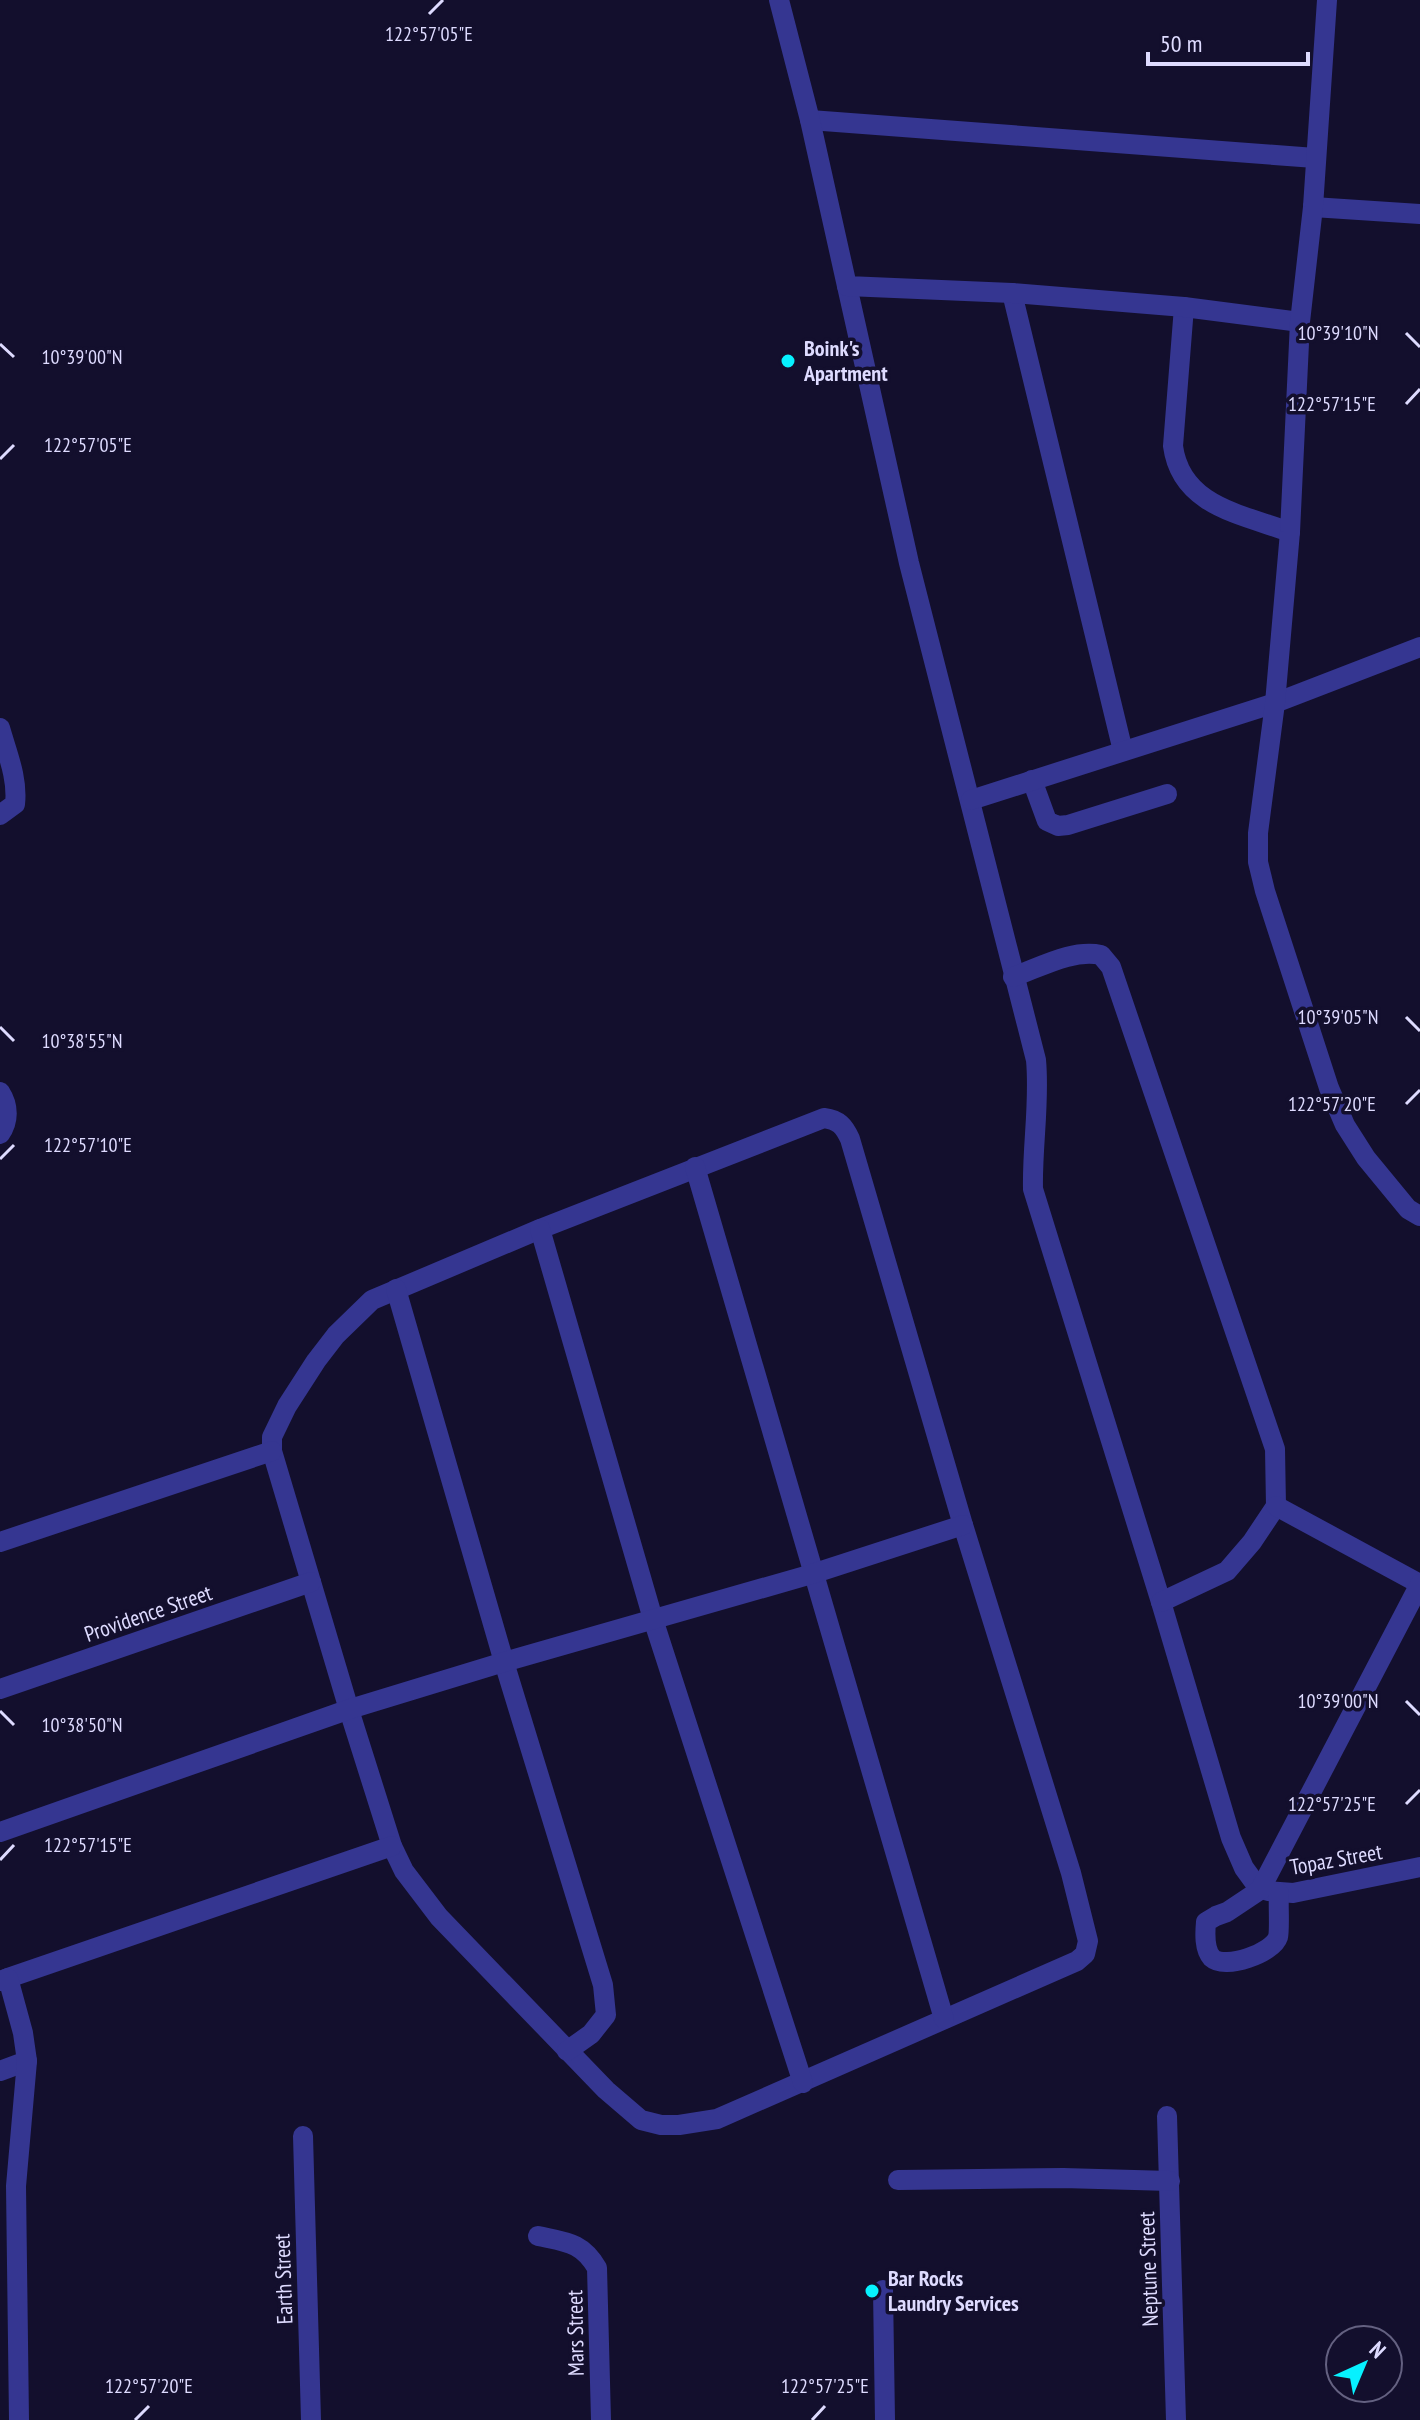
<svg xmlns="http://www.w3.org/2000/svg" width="1420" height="2420" viewBox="0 0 1420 2420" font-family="'PT Sans Narrow',sans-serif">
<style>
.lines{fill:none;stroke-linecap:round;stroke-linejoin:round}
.minor{stroke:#353691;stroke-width:20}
.tertiary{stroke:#353691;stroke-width:20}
.ticks{fill:none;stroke:#dedbff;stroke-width:3}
.poi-dot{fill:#07f1ff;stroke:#130f2d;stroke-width:3}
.labels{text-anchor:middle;stroke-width:7;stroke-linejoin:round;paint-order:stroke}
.poi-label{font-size:22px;font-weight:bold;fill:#dedbff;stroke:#130f2d;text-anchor:start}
.street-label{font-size:22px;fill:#dedbff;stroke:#130f2d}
.ticks-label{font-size:20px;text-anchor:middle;fill:#dedbff;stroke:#130f2d;stroke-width:7;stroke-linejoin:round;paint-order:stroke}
</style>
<rect width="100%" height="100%" fill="#130f2d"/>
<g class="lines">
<g class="minor">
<polyline points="810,120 1315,158"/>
<polyline points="1313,207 1420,214"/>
<path d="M 847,286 L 909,563 L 1036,1060 C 1040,1103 1032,1146 1033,1189 L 1161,1602 L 1231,1838 L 1244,1868 L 1260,1890"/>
<polyline points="1012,293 1123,751"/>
<path d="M 1184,307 L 1173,446 C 1181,506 1241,514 1290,532"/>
<path d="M 0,728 C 7,753 18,778 15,804 L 0,815"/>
<polyline points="1032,780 1047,821 1058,826 1068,825 1167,794"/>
<polyline points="971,800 1275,703 1420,647"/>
<path d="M 1013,977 C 1041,967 1072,949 1101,955 L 1111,967 L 1275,1449 L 1276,1506 L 1252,1542 L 1227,1571 L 1161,1602"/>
<path d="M 0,1092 C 9,1106 9,1121 0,1134"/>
<path d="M 824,1118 C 839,1120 844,1126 850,1139 L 963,1525 L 1071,1873 L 1088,1941 L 1085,1954 L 1077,1961 L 717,2119 L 679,2125 L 661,2125 L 641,2120 L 606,2090 L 439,1917 L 404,1871 L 392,1846 L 350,1713 L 272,1451 L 272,1437 L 287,1406 L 316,1361 L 336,1335 L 372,1300 L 540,1229 Z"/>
<polyline points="695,1167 944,2019"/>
<polyline points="540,1229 653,1619 803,2083"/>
<polyline points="396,1289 504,1662 603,1985 606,2015 591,2034 567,2051"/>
<polyline points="1276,1506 1420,1584"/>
<polyline points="0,1542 272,1451"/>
<polyline points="0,1689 311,1582"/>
<polyline points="0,1832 350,1709 504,1662 812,1574 963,1525"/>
<polyline points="1268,1891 1293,1893 1420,1867"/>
<path d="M 1279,1893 C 1278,1903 1280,1930 1278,1937 C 1273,1953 1225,1970 1212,1958 C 1204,1949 1205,1933 1206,1922 L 1216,1916 L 1227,1912 L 1260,1890 L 1420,1584"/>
<polyline points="8,1978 392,1846"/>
<polyline points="0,2071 27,2061"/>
<polyline points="1167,2116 1176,2420"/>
<polyline points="303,2136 311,2420"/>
<polyline points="898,2180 1063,2178 1170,2181"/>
<path d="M 538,2236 C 566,2242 582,2242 597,2268 L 601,2420"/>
<polyline points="883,2290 885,2420"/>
</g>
<g class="tertiary">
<polyline points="779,0 810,120 847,286 1012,293 1184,307 1300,322"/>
<polyline points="1327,0 1313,207 1300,322 1290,532 1275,703 1258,833 1258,862 1265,891 1329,1088 1345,1125 1366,1158 1408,1209 1420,1216"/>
<polyline points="0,1981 8,1978 23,2033 27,2061 16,2186 19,2420"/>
</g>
</g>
<path class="ticks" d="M 429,14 L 443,0M 1406,333 L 1420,347M 0,344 L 14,357M 1406,404 L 1420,389M 0,459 L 14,445M 1406,1017 L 1420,1031M 0,1027 L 14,1041M 1406,1104 L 1420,1090M 0,1159 L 14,1145M 1406,1701 L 1420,1715M 0,1711 L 14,1725M 1406,1804 L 1420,1790M 0,1860 L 14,1845M 135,2420 L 149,2406M 812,2420 L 825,2406"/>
<g class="poi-dot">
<circle cx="788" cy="361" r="8"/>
<circle cx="872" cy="2291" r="8"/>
</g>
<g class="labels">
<g class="poi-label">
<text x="804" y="356">Boink's<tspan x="804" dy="25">Apartment</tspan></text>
<text x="888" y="2286">Bar Rocks<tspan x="888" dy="25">Laundry Services</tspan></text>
</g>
<g class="street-label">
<text transform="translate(148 1613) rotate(-19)" y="8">Providence Street</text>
<text transform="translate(1336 1859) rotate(-10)" y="8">Topaz Street</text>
<text transform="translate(1148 2269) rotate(-92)" y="8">Neptune Street</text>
<text transform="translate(283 2279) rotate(-92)" y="8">Earth Street</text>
<text transform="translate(575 2333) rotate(-91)" y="8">Mars Street</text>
</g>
</g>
<g class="ticks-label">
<text x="429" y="41">122°57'05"E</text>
<text x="1338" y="340">10°39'10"N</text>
<text x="82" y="364">10°39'00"N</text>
<text x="1332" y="411">122°57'15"E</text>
<text x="88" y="452">122°57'05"E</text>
<text x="1338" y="1024">10°39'05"N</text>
<text x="82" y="1048">10°38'55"N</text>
<text x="1332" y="1111">122°57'20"E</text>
<text x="88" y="1152">122°57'10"E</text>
<text x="1338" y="1708">10°39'00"N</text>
<text x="82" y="1732">10°38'50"N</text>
<text x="1332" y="1811">122°57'25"E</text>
<text x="88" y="1852">122°57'15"E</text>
<text x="149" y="2393">122°57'20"E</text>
<text x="825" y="2393">122°57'25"E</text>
</g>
<g transform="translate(1364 2364) rotate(44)"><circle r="38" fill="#130f2d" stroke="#646181" stroke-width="2"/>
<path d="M0-6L14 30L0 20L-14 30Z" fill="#07f1ff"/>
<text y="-12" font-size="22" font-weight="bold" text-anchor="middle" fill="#dedbff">N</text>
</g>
<path d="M1148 52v12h160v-12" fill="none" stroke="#dedbff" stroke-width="4"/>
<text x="1160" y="52" font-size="24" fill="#dedbff" stroke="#130f2d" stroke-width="6" paint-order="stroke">50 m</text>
</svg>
